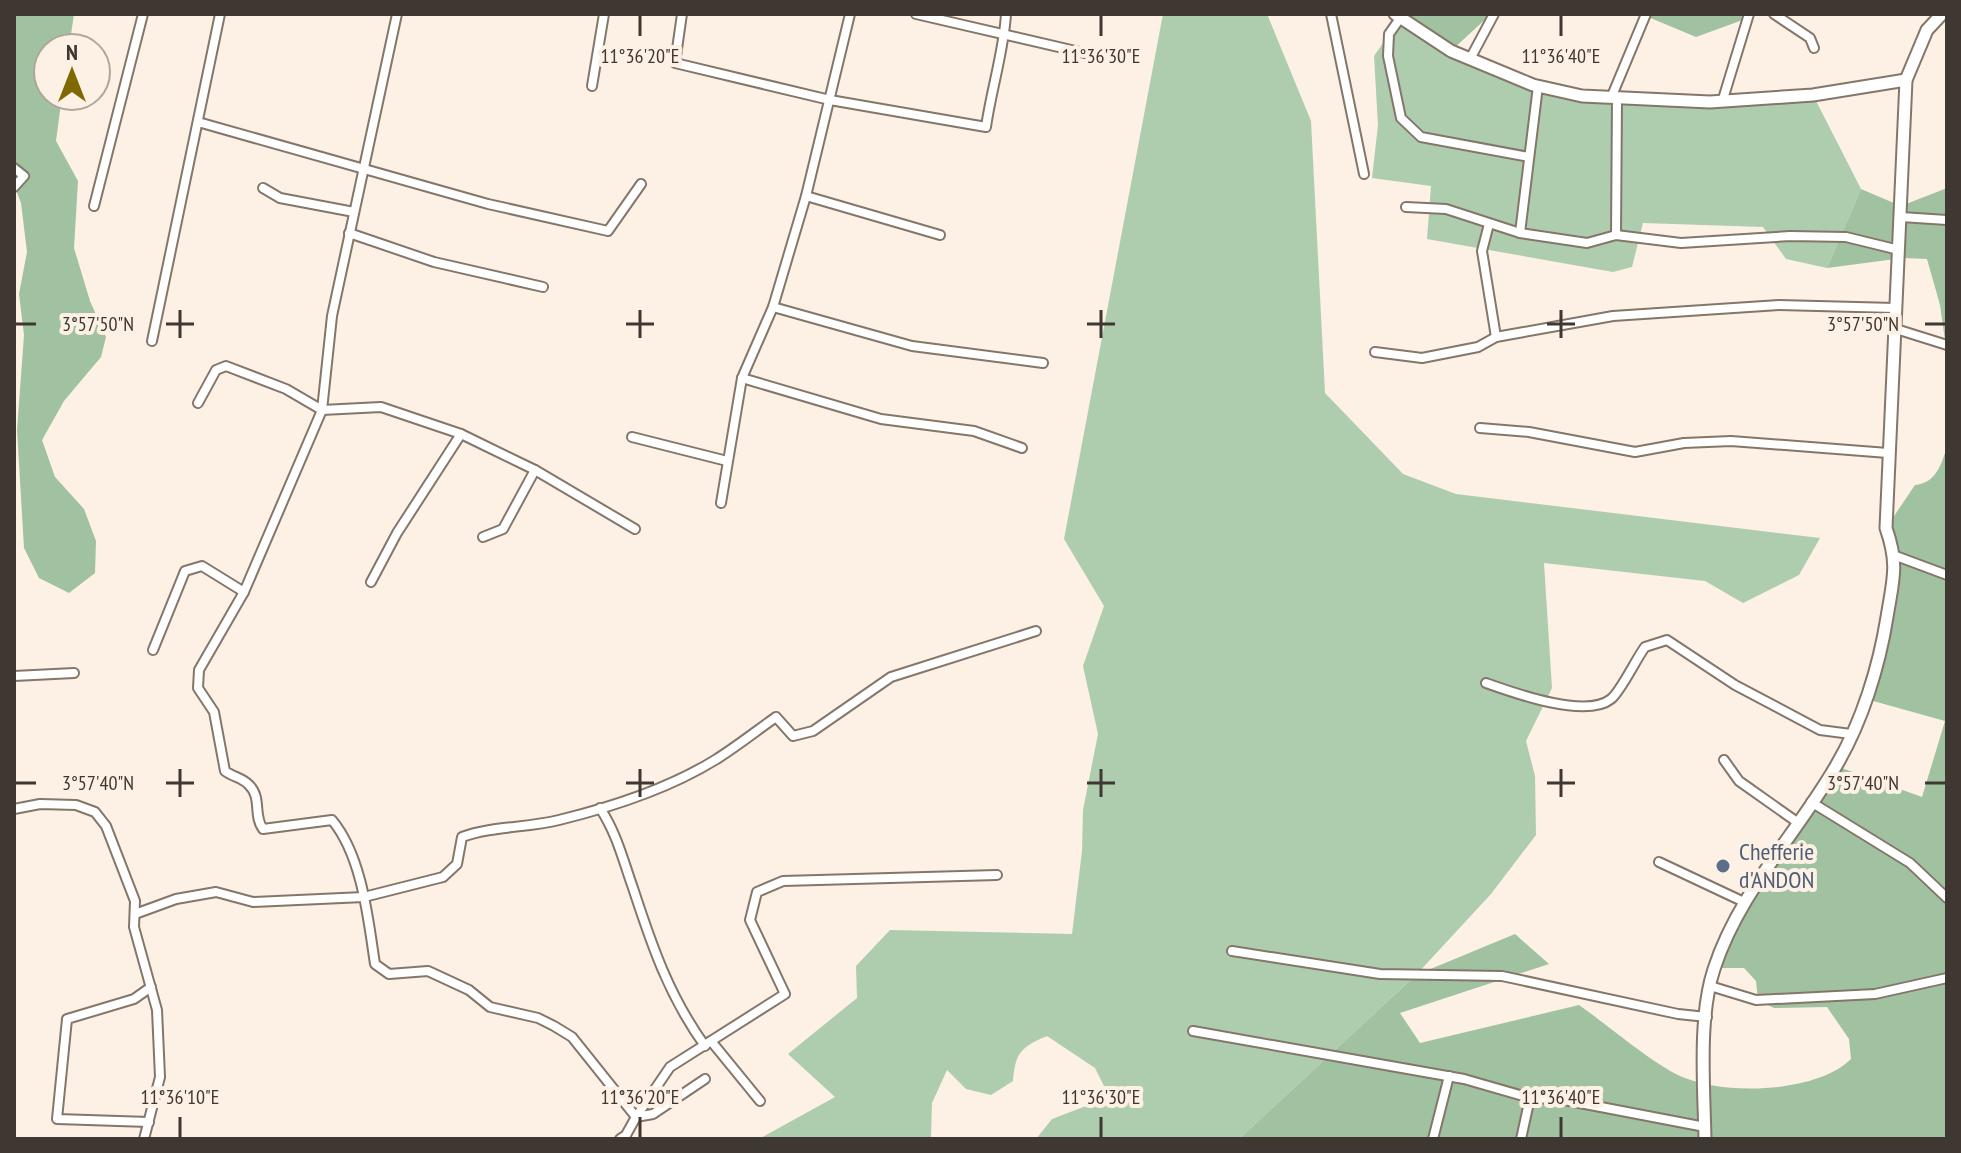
<svg xmlns="http://www.w3.org/2000/svg" width="1961" height="1153" viewBox="0 0 1961 1153" font-family="'PT Sans Narrow',sans-serif">
<style>
.green{fill:#aecdaf}
.forest{fill:#a0c2a0}
.lines{fill:none;stroke-linecap:round;stroke-linejoin:round}
.street-casing{stroke:#847669;stroke-width:12}
.secondary-casing{stroke:#847669;stroke-width:15}
.street{stroke:#fff;stroke-width:8}
.secondary{stroke:#fff;stroke-width:11}
.ticks{fill:none;stroke:#3e3732;stroke-width:3}
.service-dot{fill:#5c6f8a;stroke:#fdf0e4;stroke-width:3}
.labels{text-anchor:middle;stroke-width:8;stroke-linejoin:round;paint-order:stroke}
.service-label{font-size:24px;fill:#4e5e75;stroke:#fdf0e4;text-anchor:start}
.ticks-label{font-size:20px;text-anchor:middle;fill:#3e3732;stroke:#fdf0e4;stroke-width:8;stroke-linejoin:round;paint-order:stroke}
</style>
<rect width="100%" height="100%" fill="#fdf0e4"/>
<g class="green">
<path d="M 1163,14 L 1267,14 L 1311,121 L 1325,393 L 1403,474 L 1456,494 L 1820,538 L 1799,575 L 1743,603 L 1705,581 L 1544,563 L 1552,688 L 1526,741 L 1535,776 L 1536,835 L 1491,894 L 1416,975 L 1239,1139 L 1036,1139 L 1052,1119 L 1099,1101 L 1106,1090 L 1095,1068 L 1047,1036 C 1021,1047 1015,1053 1013,1081 L 991,1095 L 966,1089 L 947,1070 L 932,1103 L 931,1139 L 759,1139 L 835,1097 L 788,1054 L 857,998 L 856,966 L 890,930 L 1072,934 L 1082,851 L 1083,810 L 1098,734 L 1083,666 L 1104,606 L 1064,539 Z"/>
<polygon points="1401,17 1451,51 1582,96 1710,102 1813,95 1861,189 1827,268 1786,259 1763,227 1643,223 1632,267 1613,272 1427,239 1431,186 1372,178 1378,125 1374,56"/>
</g>
<g class="forest">
<polygon points="14,14 74,14 69,48 48,48 48,96 62,96 56,141 78,181 74,248 90,301 106,337 101,357 64,401 42,440 55,477 84,509 96,541 95,573 69,593 39,578 24,548 17,430 24,335 19,294 27,252 21,203 14,184"/>
<polygon points="1394,14 1491,14 1451,51"/>
<polygon points="1641,14 1759,14 1696,37"/>
<polygon points="1947,188 1947,354 1940,305 1927,259 1903,258 1827,268 1861,189 1901,206"/>
<path d="M 1947,447 L 1947,1139 L 1239,1139 L 1416,975 L 1515,934 L 1549,964 L 1400,1013 L 1420,1043 L 1579,1005 C 1609,1026 1649,1061 1680,1076 C 1723,1096 1817,1093 1851,1059 L 1849,1039 L 1827,1007 L 1774,1008 L 1758,1000 L 1756,981 L 1744,968 L 1714,968 L 1749,892 L 1836,766 L 1922,797 L 1945,721 L 1866,699 L 1896,556 L 1886,528 L 1915,485 C 1936,483 1941,465 1947,447 Z"/>
</g>
<g class="lines">
<g class="street-casing">
<g id="street">
<path d="M 397,14 L 332,316 L 322,410 L 244,592 L 199,670 L 198,688 L 214,712 L 225,771 C 233,777 243,778 249,785 C 262,797 253,816 263,829 L 332,820 C 362,856 368,918 375,964 L 389,974 L 428,971 L 469,990 L 490,1007 L 538,1018 L 554,1026 L 572,1037 L 636,1117 L 626,1135 L 620,1139"/>
<path d="M 682,14 L 675,63 L 830,100 L 986,127 C 991,91 1004,50 1006,14"/>
<polyline points="916,14 1110,59"/>
<polyline points="1331,14 1364,174"/>
<polyline points="1774,14 1810,38 1814,48"/>
<polyline points="1401,17 1389,34 1388,56 1401,118 1421,137 1529,157"/>
<polyline points="1470,59 1494,14"/>
<polyline points="592,86 604,14"/>
<polyline points="1611,98 1646,14"/>
<polyline points="1723,99 1749,14"/>
<polyline points="198,122 488,204 608,231 641,184"/>
<polyline points="14,168 24,176 14,187"/>
<polyline points="263,188 280,198 354,212"/>
<polyline points="806,196 940,235"/>
<polyline points="94,206 143,14"/>
<polyline points="1406,207 1446,209 1520,233 1587,243 1616,235 1681,243 1790,236 1846,237 1899,250"/>
<polyline points="1901,217 1947,220"/>
<polyline points="1489,224 1482,251 1496,337"/>
<polyline points="349,233 434,262 543,287"/>
<polyline points="1520,233 1538,86"/>
<polyline points="1616,235 1617,98"/>
<polyline points="773,307 912,346 1043,363"/>
<polyline points="1896,329 1947,345"/>
<polyline points="152,341 220,14"/>
<polyline points="1375,352 1422,358 1478,347 1496,337 1613,316 1779,305 1895,308"/>
<polyline points="742,378 881,419 974,431 1022,448"/>
<polyline points="198,403 216,370 226,366 286,389 322,410 381,407 461,434 535,470 635,529"/>
<polyline points="1480,428 1529,432 1635,452 1684,443 1731,441 1888,453"/>
<polyline points="632,437 727,461"/>
<polyline points="721,503 742,378 773,307 806,196 850,14"/>
<polyline points="483,537 503,529 535,470"/>
<polyline points="1896,556 1947,575"/>
<polyline points="371,582 397,533 461,434"/>
<polyline points="153,650 185,571 202,566 244,592"/>
<polyline points="14,676 74,673"/>
<path d="M 1486,683 C 1514,693 1586,719 1611,699 C 1621,691 1636,659 1645,647 L 1667,640 L 1735,685 L 1820,730 L 1851,734"/>
<polyline points="1724,760 1739,781 1797,822"/>
<polyline points="1811,802 1910,863 1947,898"/>
<path d="M 600,808 C 617,834 623,860 633,888 C 652,946 669,996 705,1046"/>
<polyline points="14,809 40,804 76,805 95,812 106,826 135,901 134,927 157,1010 160,1077 144,1139"/>
<polyline points="1659,862 1744,902"/>
<path d="M 135,914 L 176,899 L 216,892 L 253,902 L 364,897 L 443,877 L 457,864 L 462,837 C 492,826 527,828 559,820 C 612,807 668,789 715,760 C 736,747 756,731 776,717 L 793,736 L 813,731 L 891,677 L 1036,631"/>
<polyline points="1232,951 1380,974 1502,976 1678,1014 1707,1017"/>
<polyline points="1710,986 1756,1000 1875,994 1947,978"/>
<polyline points="1193,1031 1464,1079 1530,1098 1559,1099 1705,1127"/>
<polyline points="711,1041 760,1101"/>
<polyline points="636,1117 670,1067 785,994 750,920 757,892 783,881 997,875"/>
<polyline points="636,1117 653,1114 705,1079"/>
<polyline points="149,1122 57,1119 67,1019 134,999 151,987"/>
<polyline points="1433,1139 1449,1076"/>
<polyline points="1521,1139 1530,1098"/>
</g>
</g>
<g class="secondary-casing">
<g id="secondary">
<polyline points="1395,14 1451,51 1533,85 1582,96 1710,102 1813,95 1906,80"/>
<path d="M 1705,1139 C 1704,1088 1698,1017 1714,969 C 1739,892 1796,835 1836,766 C 1862,722 1879,667 1887,617 C 1893,580 1899,565 1886,528 L 1906,80 L 1927,30 L 1942,14"/>
</g>
</g>
<use href="#street" class="street"/>
<use href="#secondary" class="secondary"/>
</g>
<path class="ticks" d="M 640,16 L 640,36M 1101,16 L 1101,36M 1561,16 L 1561,36M 180,310 L 180,338M 640,310 L 640,338M 1101,310 L 1101,338M 1561,310 L 1561,338M 16,324 L 36,324M 166,324 L 194,324M 626,324 L 654,324M 1087,324 L 1115,324M 1547,324 L 1575,324M 1925,324 L 1945,324M 180,769 L 180,797M 640,769 L 640,797M 1101,769 L 1101,797M 1561,769 L 1561,797M 16,783 L 36,783M 166,783 L 194,783M 626,783 L 654,783M 1087,783 L 1115,783M 1547,783 L 1575,783M 1925,783 L 1945,783M 180,1117 L 180,1137M 640,1117 L 640,1137M 1101,1117 L 1101,1137M 1561,1117 L 1561,1137"/>
<circle class="service-dot" cx="1723" cy="866" r="8"/>
<g class="labels">
<g class="service-label">
<text x="1739" y="860">Chefferie<tspan x="1739" dy="28">d'ANDON</tspan></text>
</g>
</g>
<g class="ticks-label">
<text x="640" y="63">11°36'20"E</text>
<text x="1101" y="63">11°36'30"E</text>
<text x="1561" y="63">11°36'40"E</text>
<text x="98" y="331">3°57'50"N</text>
<text x="1863" y="331">3°57'50"N</text>
<text x="98" y="790">3°57'40"N</text>
<text x="1863" y="790">3°57'40"N</text>
<text x="180" y="1104">11°36'10"E</text>
<text x="640" y="1104">11°36'20"E</text>
<text x="1101" y="1104">11°36'30"E</text>
<text x="1561" y="1104">11°36'40"E</text>
</g>
<rect width="1961" height="1153" fill="none" stroke="#3e3732" stroke-width="32"/>
<g transform="translate(72 72)"><circle r="38" fill="#fdf0e4" stroke="#b1a69d" stroke-width="2"/>
<path d="M0-6L14 30L0 20L-14 30Z" fill="#7f6800"/>
<text y="-12" font-size="22" font-weight="bold" text-anchor="middle" fill="#3e3732">N</text>
</g>
</svg>
